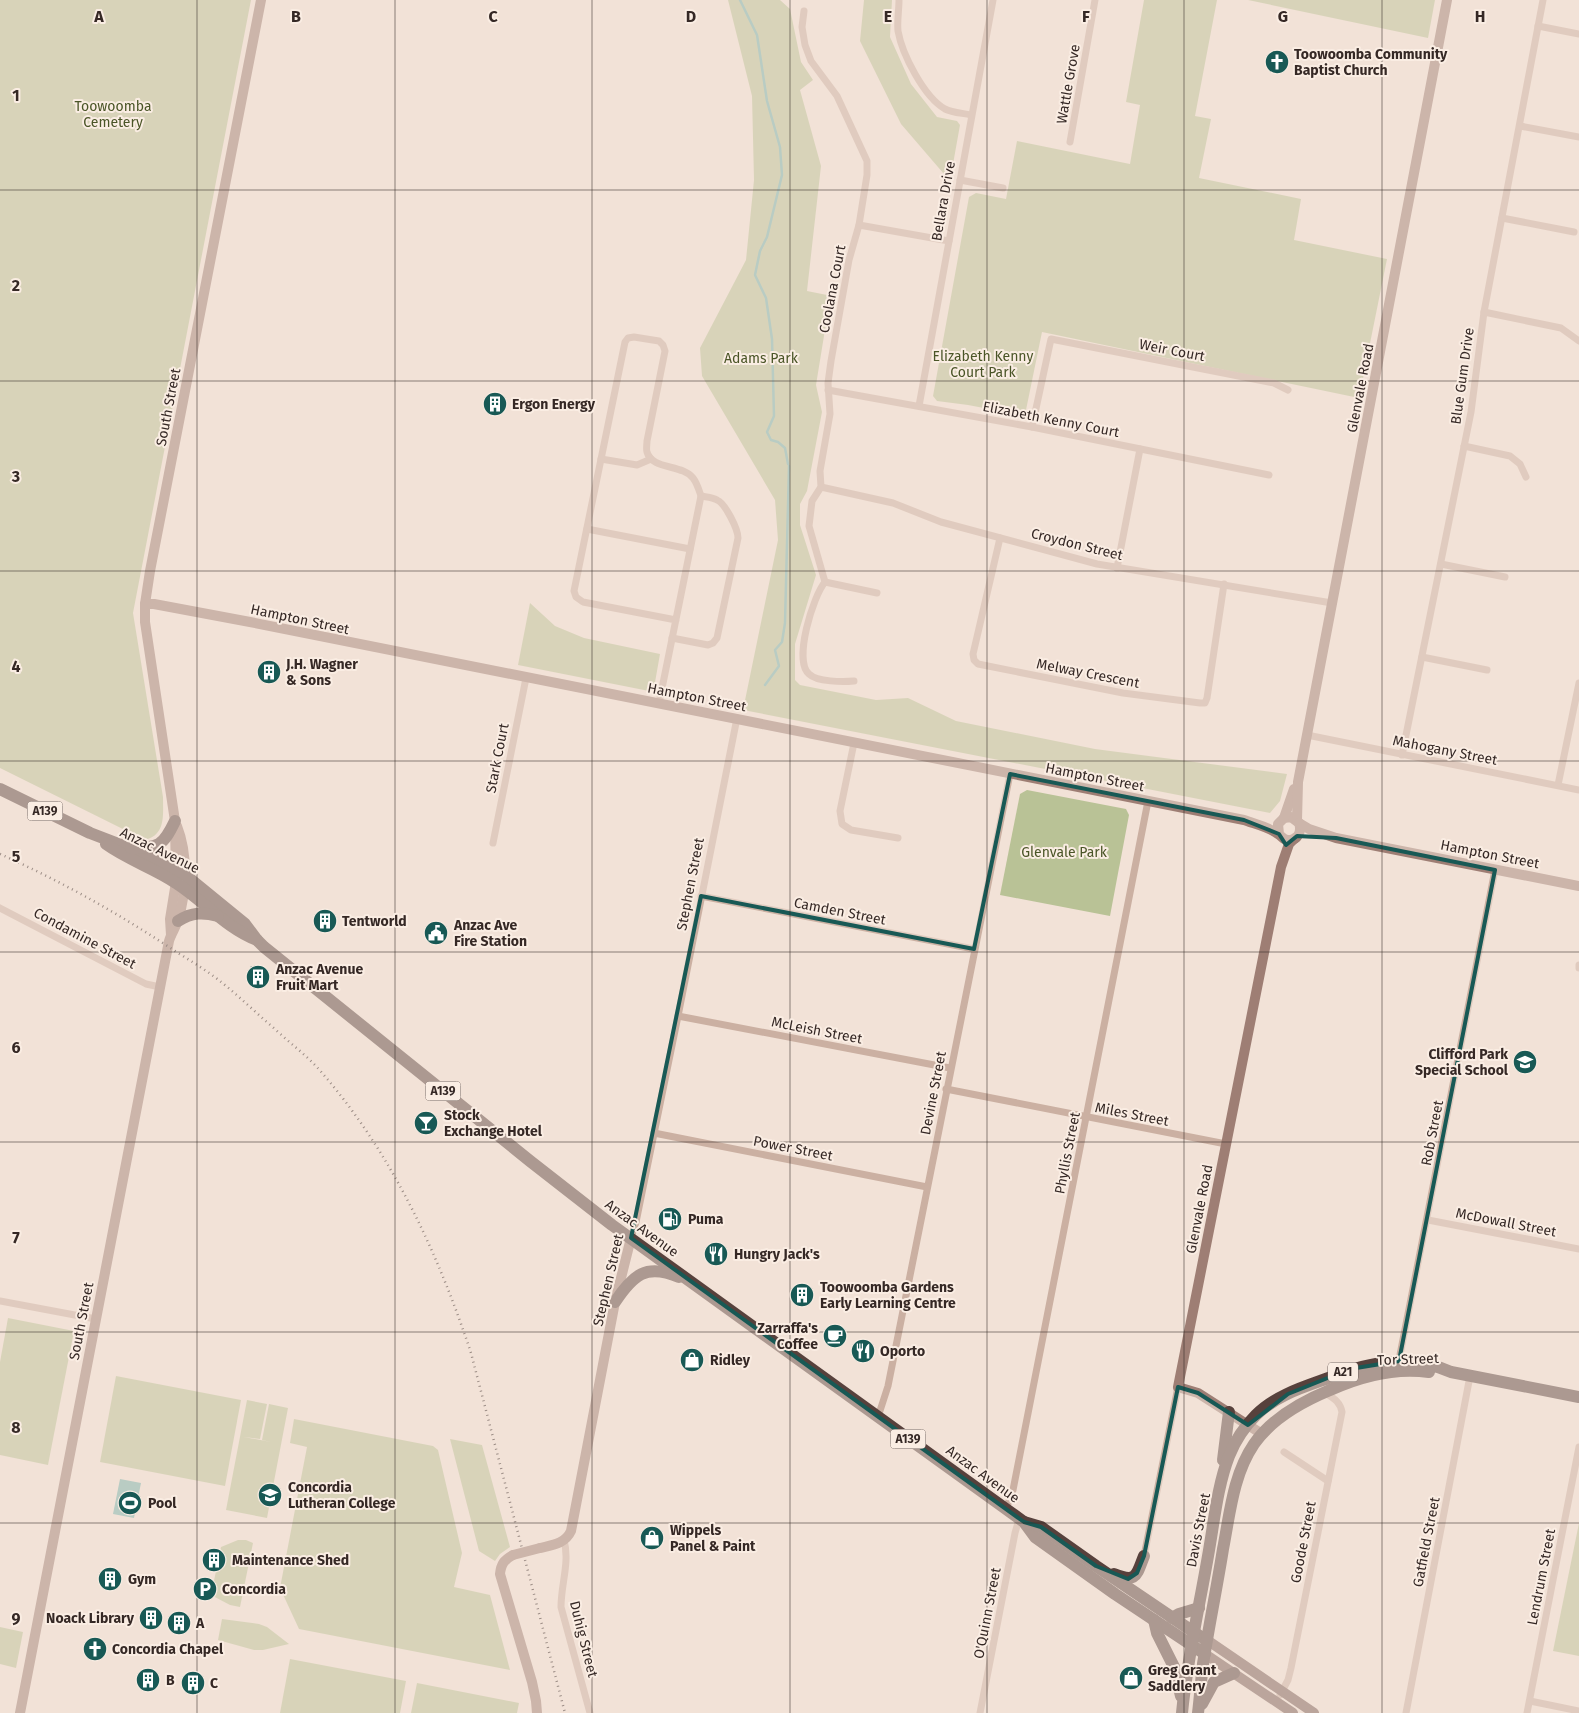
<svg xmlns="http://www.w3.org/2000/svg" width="1579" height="1713" viewBox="0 0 1579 1713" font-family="'Fira Sans',sans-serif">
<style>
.green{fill:#b9c296}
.water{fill:#74b1ac}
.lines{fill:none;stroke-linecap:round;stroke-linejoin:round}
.stream{stroke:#74b1ac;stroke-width:2.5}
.street{stroke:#cbb0a2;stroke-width:7}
.secondary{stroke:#9e7e74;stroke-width:10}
.primary{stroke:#785c55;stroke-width:10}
.highway{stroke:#57413c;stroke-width:12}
.rail{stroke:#352825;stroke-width:2.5;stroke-dasharray:1 4;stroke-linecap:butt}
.secondary-bridge{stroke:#9e7e74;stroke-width:10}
.marked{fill:none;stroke:#185955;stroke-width:4;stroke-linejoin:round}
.grid{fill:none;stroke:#352825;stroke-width:1;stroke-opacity:0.55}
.labels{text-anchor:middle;stroke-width:4;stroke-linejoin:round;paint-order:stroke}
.shield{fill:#faede3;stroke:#70635e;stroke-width:1}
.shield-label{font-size:12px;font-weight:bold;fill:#352825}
.poi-label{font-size:14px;font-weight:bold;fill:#352825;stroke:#faede3;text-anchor:start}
.street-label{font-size:14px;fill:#352825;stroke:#faede3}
.park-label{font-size:14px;fill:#4a5527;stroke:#faede3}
.grid-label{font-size:16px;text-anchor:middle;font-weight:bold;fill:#352825;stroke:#faede3;stroke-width:4;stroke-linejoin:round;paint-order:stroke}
</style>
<rect width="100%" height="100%" fill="#f2e2d7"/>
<g class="green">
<path d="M 0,0 L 251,0 L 133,613 L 163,797 C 163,815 166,835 145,840 L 0,768 Z"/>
<polygon points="728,0 780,0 790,9 801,62 813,80 800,90 821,166 807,291 827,295 827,298 830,299 816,385 822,412 807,491 800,504 800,525 816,575 795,644 795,680 800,685 876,700 908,698 956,721 1095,749 1287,774 1280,801 1270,813 743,710 778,540 775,500 702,376 700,348 746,260 754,180 752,96"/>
<polygon points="864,0 892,0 890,37 911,84 937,117 957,121 960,125 950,181 901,124 860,41"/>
<polygon points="1144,0 1217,0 1195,116 1211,119 1199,178 1301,199 1294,240 1387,259 1359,398 1042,332 1026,410 1021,415 968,405 937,401 933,396 969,197 976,193 1006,199 1017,141 1130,164 1140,105 1126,102"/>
<polygon points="1248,0 1435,0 1428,38"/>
<polygon points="530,603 555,626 584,638 660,654 654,688 649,691 518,665"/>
<polygon points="1027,790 1126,809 1129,815 1110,916 1000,895 1020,794"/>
<polygon points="8,1318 74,1331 48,1465 0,1455 0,1362"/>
<polygon points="116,1376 241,1400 225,1486 100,1462"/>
<polygon points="247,1400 267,1404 260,1439 244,1437 271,1442 262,1440 269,1404 288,1408 267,1518 226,1510"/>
<polygon points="294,1419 433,1446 438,1450 462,1553 454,1587 490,1595 510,1670 299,1629 280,1588 307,1447 290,1443"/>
<polygon points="450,1439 482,1445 510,1547 500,1554 495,1561 479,1551"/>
<polygon points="1579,1523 1579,1656 1553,1651"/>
<polygon points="238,1540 246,1540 253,1543 240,1607 230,1605 211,1595 221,1547"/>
<polygon points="222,1619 259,1624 267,1627 289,1644 263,1650 254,1650 218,1640"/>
<polygon points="0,1627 23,1632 16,1668 0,1664"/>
<polygon points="290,1659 406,1681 400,1713 280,1713"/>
<polygon points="417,1683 519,1703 517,1713 411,1713"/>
</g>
<polygon class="water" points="120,1479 141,1483 134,1518 113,1514"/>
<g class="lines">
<g class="stream">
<polyline points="740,0 757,35 767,101 780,147 782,175 767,237 760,251 755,275 766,298 772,339 774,416 767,432 771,440 778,442 785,448 788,464"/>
<polyline points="765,685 779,666 775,650 782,642 785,623 789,466"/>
</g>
<g class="street">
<path d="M 899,0 C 899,10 897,21 898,31 C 902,54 924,97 945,109 C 953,113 963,113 971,115"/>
<polyline points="804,11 802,27 805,45 811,61 837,96 867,161 867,175 859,225 849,260 831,361 828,383 830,414 820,471 821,487 812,501 809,526 825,582"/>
<polyline points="1538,26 1579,34"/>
<polyline points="1520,126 1579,137"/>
<polyline points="1070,142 1095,0"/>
<polyline points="960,180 1003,188"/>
<polyline points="1502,218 1574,232"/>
<polyline points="859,225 949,241"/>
<polyline points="1484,312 1561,328 1579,341"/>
<polyline points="828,390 1032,427 1269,475"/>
<polyline points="919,406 993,0"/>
<polyline points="1032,427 1051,339 1274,383 1288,390"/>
<polyline points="1464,446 1510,456 1520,464 1526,477"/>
<polyline points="601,459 637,465 651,459"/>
<polyline points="821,487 893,503 941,522 1097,564 1332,603"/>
<polyline points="587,529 690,549"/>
<polyline points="1000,538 973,654 974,660 978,664 1123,693 1200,703 1205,703 1207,698 1224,584"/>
<polyline points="1441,564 1505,577"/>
<polyline points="1117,568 1140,449"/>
<path d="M 825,582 C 813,596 793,661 809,674 C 817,682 843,682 854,681"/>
<polyline points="825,582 877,593"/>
<path d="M 672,638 L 708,645 L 713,643 L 717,638 L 738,538 C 738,529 725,503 717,500 C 713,497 706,497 701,496"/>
<polyline points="1422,657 1487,670"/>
<path d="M 659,703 L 701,496 C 699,490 697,483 693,478 C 682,464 652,470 647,452 C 646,449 647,444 647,441 L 665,351 L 663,345 L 659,341 L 634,337 L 628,338 L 625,342 L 574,591 L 576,597 L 583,602 L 676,620"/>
<polyline points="1307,735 1579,790"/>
<polyline points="854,743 840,811 842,824 851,830 898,838"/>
<polyline points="1402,755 1471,412 1484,312 1543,0"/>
<polyline points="1558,785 1579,683"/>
<polyline points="493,843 526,678"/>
<polyline points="701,896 974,949"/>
<polyline points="0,908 146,984 160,987"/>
<polyline points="1579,965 1579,968"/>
<polyline points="678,1016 950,1068"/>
<polyline points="946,1089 1226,1144"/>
<polyline points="654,1133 927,1187"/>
<polyline points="1428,1220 1579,1249"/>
<polyline points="631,1238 636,1222 678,1016 737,718"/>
<polyline points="0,1301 96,1319"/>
<polyline points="1398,1365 1495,870"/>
<polyline points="878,1417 888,1386 1010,774"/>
<polyline points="1284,1452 1328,1481"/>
<polyline points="1006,1509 1013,1490 1148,801"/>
<path d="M 564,1540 C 570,1562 561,1584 561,1607 L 590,1713"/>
<polyline points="1144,1556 1178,1387"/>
<path d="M 1280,1695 L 1288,1680 L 1291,1668 L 1342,1412 C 1340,1401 1333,1398 1324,1392"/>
<polyline points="1530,1701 1579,1711"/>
<polyline points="980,1713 1015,1533 1019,1519"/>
<polyline points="1406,1713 1470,1376"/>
<polyline points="1527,1713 1579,1447"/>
</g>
<g class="secondary">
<path d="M 145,604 L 154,604 L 250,622 L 1244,820 C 1255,824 1269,827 1278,834 C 1282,836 1283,840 1288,840 C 1298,841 1302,831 1299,823 L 1291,817 L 1284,818 L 1278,824 L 1279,834"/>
<polyline points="1284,818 1294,789"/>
<polyline points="1297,820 1298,782 1447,0"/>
<polyline points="1299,823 1309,829 1336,838 1579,886"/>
<polyline points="171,935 170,919 176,882 175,821 145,622 145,604 150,571 261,0"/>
<polyline points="1262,1434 1198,1393 1178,1387 1281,867 1289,844 1295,838"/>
<path d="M 540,1548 C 552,1545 565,1544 571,1531 L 615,1302 L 631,1238"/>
<path d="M 513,1555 C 504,1560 501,1564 500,1574 L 532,1682 L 536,1701 L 537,1713"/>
<path d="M 20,1713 L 169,941 C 171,934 176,927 178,920 C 187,891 188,854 177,826"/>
</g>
<g class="primary">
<polyline points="1207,1640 1314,1713"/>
<polyline points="1205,1654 1293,1713"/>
</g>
<g class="highway">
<polyline points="0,789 90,833 129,848 185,875 245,924 257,940 264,947 530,1161 612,1225 1006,1509 1024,1522 1035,1537 1115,1594 1205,1654"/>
<path d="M 106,844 C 128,860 154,868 176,883 C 204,901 226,928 257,940"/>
<path d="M 131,848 C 159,848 163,846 175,821"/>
<path d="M 178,921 C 192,912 203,912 218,916"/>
<path d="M 615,1302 C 633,1275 646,1263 679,1277"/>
<polyline points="1223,1460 1229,1412"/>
<polyline points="1024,1522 1041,1527 1096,1566 1201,1637"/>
<path d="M 1114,1574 C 1137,1583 1136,1576 1144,1556"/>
<polyline points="1172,1618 1179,1614 1199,1608"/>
<polyline points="1154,1620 1157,1633 1174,1667 1181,1696"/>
<polyline points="1202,1704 1214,1682 1234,1673"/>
<path d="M 1182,1713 C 1187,1660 1199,1608 1208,1556 C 1214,1523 1217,1487 1229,1456 C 1235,1441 1245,1426 1256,1415 C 1277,1394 1307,1386 1334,1376 C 1372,1361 1412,1355 1451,1372 L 1579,1397"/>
<path d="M 1198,1713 C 1200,1697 1201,1680 1203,1664 C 1209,1625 1217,1587 1223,1549 C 1230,1513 1233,1475 1254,1444 C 1272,1418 1301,1402 1330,1390 C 1361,1376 1394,1367 1429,1372"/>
</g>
<path class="rail" d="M 0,854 C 63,882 121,915 178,953 C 191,961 204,969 216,978 C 237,994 256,1013 276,1030 C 292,1045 309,1057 323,1074 C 392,1154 438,1253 471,1353 L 565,1713"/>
<polyline class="secondary-bridge" points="513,1555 540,1548"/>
</g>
<path d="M0 0H1579V1713H0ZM 1010,774 L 1244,820 L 1279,834 L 1286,845 L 1297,836 L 1336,838 L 1495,870 L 1399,1361 L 1350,1369 L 1288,1394 L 1248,1425 L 1198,1393 L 1178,1387 L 1144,1556 L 1137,1573 L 1128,1579 L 1096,1566 L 1041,1527 L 1024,1522 L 631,1238 L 701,896 L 974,949 Z" fill="#f2e2d7" fill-opacity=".55" fill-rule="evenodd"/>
<path class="marked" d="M 1010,774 L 1244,820 L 1279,834 L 1286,845 L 1297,836 L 1336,838 L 1495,870 L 1399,1361 L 1350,1369 L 1288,1394 L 1248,1425 L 1198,1393 L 1178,1387 L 1144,1556 L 1137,1573 L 1128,1579 L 1096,1566 L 1041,1527 L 1024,1522 L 631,1238 L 701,896 L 974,949 Z"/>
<path class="grid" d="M 197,0 L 197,1713M 395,0 L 395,1713M 592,0 L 592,1713M 790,0 L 790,1713M 987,0 L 987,1713M 1184,0 L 1184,1713M 1382,0 L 1382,1713M 0,190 L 1579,190M 0,381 L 1579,381M 0,571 L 1579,571M 0,761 L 1579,761M 0,952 L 1579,952M 0,1142 L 1579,1142M 0,1332 L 1579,1332M 0,1523 L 1579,1523"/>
<defs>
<g id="church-disc" transform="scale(1.25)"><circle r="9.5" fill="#185955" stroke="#faede3"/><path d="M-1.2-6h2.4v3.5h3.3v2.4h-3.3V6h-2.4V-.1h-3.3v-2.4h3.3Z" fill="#fff"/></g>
<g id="building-disc" transform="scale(1.25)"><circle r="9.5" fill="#185955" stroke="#faede3"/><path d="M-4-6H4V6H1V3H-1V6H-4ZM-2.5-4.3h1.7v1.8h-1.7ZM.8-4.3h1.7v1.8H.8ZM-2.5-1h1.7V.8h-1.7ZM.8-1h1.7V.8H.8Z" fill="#fff"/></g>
<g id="civic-disc" transform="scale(1.25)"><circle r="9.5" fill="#185955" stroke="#faede3"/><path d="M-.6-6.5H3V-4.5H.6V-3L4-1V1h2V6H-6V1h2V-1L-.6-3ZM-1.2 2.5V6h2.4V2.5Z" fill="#fff"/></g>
<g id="school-disc" transform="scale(1.25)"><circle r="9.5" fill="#185955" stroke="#faede3"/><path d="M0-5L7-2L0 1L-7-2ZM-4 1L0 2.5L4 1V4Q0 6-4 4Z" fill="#fff"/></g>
<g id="bar-disc" transform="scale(1.25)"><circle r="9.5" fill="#185955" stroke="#faede3"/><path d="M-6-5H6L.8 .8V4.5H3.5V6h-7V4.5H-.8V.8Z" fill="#fff"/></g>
<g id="fuel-disc" transform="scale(1.25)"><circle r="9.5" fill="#185955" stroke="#faede3"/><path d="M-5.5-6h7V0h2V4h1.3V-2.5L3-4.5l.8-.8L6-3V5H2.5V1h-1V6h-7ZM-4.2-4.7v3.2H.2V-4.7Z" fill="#fff"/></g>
<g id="restaurant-disc" transform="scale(1.25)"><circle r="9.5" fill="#185955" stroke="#faede3"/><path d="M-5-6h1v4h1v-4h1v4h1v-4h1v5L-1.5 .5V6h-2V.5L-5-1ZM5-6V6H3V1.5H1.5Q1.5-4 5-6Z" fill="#fff"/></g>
<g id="cafe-disc" transform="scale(1.25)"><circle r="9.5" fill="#185955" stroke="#faede3"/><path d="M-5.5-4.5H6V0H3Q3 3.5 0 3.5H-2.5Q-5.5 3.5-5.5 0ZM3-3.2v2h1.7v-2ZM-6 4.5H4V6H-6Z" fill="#fff"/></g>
<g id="shop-disc" transform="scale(1.25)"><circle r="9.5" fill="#185955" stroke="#faede3"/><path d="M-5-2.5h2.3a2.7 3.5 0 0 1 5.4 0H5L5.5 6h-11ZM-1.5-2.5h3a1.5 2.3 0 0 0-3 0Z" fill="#fff"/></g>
<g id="stadium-disc" transform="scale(1.25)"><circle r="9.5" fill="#185955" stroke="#faede3"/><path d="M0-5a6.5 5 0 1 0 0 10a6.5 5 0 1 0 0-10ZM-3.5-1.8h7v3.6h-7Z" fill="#fff"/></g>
<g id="parking-disc" transform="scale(1.25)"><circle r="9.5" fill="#185955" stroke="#faede3"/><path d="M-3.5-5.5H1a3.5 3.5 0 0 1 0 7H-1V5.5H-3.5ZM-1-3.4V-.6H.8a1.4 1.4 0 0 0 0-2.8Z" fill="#fff"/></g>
</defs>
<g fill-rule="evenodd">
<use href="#church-disc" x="1277" y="62"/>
<use href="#building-disc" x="495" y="404"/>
<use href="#building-disc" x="269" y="672"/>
<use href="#building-disc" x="325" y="921"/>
<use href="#civic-disc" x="436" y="933"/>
<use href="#building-disc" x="258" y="977"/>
<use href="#school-disc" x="1525" y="1062"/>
<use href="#bar-disc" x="426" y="1123"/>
<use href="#fuel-disc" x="670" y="1219"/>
<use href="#restaurant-disc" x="716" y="1254"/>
<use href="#building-disc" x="802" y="1295"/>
<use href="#cafe-disc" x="835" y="1336"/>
<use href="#restaurant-disc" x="863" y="1351"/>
<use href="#shop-disc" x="692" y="1360"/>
<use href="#school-disc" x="270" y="1495"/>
<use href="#stadium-disc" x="130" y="1503"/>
<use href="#shop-disc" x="652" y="1538"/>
<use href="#building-disc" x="214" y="1560"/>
<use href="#building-disc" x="110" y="1579"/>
<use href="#parking-disc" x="205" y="1589"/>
<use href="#building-disc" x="151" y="1618"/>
<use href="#building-disc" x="179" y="1623"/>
<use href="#church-disc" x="95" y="1649"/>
<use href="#shop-disc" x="1131" y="1678"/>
<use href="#building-disc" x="148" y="1680"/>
<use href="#building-disc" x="193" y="1683"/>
</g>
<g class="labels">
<g class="shield">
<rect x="27.5" y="801.5" width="35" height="19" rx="4"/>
<rect x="425.5" y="1081.5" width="35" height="19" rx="4"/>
<rect x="1328" y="1362.5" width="30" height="19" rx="4"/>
<rect x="890.5" y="1429.5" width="35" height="19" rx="4"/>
</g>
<g class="shield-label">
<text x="45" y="815">A139</text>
<text x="443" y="1095">A139</text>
<text x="1343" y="1376">A21</text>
<text x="908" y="1443">A139</text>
</g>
<g class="poi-label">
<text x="1294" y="59">Toowoomba Community<tspan x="1294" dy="16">Baptist Church</tspan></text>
<text x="512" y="409">Ergon Energy</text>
<text x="286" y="669">J.H. Wagner<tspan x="286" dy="16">&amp; Sons</tspan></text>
<text x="342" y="926">Tentworld</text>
<text x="454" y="930">Anzac Ave<tspan x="454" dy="16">Fire Station</tspan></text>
<text x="276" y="974">Anzac Avenue<tspan x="276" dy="16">Fruit Mart</tspan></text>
<text x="1508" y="1059" text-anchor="end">Clifford Park<tspan x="1508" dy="16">Special School</tspan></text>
<text x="444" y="1120">Stock<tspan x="444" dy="16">Exchange Hotel</tspan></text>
<text x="688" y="1224">Puma</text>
<text x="734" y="1259">Hungry Jack's</text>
<text x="820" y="1292">Toowoomba Gardens<tspan x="820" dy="16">Early Learning Centre</tspan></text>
<text x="818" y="1333" text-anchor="end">Zarraffa's<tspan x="818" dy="16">Coffee</tspan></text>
<text x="880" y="1356">Oporto</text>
<text x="710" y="1365">Ridley</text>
<text x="288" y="1492">Concordia<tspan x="288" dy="16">Lutheran College</tspan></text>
<text x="148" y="1508">Pool</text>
<text x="670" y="1535">Wippels<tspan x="670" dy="16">Panel &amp; Paint</tspan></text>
<text x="232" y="1565">Maintenance Shed</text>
<text x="128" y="1584">Gym</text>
<text x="222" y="1594">Concordia</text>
<text x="134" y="1623" text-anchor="end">Noack Library</text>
<text x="196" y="1628">A</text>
<text x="112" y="1654">Concordia Chapel</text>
<text x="1148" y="1675">Greg Grant<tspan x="1148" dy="16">Saddlery</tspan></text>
<text x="166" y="1685">B</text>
<text x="210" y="1688">C</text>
</g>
<g class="street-label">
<text transform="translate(1068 84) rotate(-80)" y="5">Wattle Grove</text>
<text transform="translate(943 201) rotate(-80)" y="5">Bellara Drive</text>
<text transform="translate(832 289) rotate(-79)" y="5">Coolana Court</text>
<text transform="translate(1172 350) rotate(11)" y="5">Weir Court</text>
<text transform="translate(1462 376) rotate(-82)" y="5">Blue Gum Drive</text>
<text transform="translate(1360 388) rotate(-79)" y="5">Glenvale Road</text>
<text transform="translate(168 407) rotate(-79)" y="5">South Street</text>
<text transform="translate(1051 419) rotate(11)" y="5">Elizabeth Kenny Court</text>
<text transform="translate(1077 544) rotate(14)" y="5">Croydon Street</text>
<text transform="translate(300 619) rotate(12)" y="5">Hampton Street</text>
<text transform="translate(1088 673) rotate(11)" y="5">Melway Crescent</text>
<text transform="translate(697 697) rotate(11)" y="5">Hampton Street</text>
<text transform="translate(1445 750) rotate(11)" y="5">Mahogany Street</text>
<text transform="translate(497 758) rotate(-79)" y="5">Stark Court</text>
<text transform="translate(1095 777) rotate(11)" y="5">Hampton Street</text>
<text transform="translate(160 850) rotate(26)" y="5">Anzac Avenue</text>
<text transform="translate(1490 854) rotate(11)" y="5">Hampton Street</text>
<text transform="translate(690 884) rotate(-79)" y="5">Stephen Street</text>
<text transform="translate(840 911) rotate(11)" y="5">Camden Street</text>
<text transform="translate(85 938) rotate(28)" y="5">Condamine Street</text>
<text transform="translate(817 1030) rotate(11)" y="5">McLeish Street</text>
<text transform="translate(933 1093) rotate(-79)" y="5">Devine Street</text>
<text transform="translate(1132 1114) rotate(11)" y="5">Miles Street</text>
<text transform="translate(1432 1133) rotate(-79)" y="5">Rob Street</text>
<text transform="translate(793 1148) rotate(11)" y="5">Power Street</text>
<text transform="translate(1067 1153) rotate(-79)" y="5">Phyllis Street</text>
<text transform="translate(1199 1209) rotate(-79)" y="5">Glenvale Road</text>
<text transform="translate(1506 1222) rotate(11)" y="5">McDowall Street</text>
<text transform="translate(642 1228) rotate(36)" y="5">Anzac Avenue</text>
<text transform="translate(608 1280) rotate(-77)" y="5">Stephen Street</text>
<text transform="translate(81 1321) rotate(-79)" y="5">South Street</text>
<text transform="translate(1408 1359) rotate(-2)" y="5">Tor Street</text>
<text transform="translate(983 1474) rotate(36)" y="5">Anzac Avenue</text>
<text transform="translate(1198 1530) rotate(-79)" y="5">Davis Street</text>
<text transform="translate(1303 1542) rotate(-79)" y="5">Goode Street</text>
<text transform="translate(1426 1542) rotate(-79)" y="5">Gatfield Street</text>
<text transform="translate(1541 1577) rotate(-79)" y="5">Lendrum Street</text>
<text transform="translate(987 1613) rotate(-79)" y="5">O'Quinn Street</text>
<text transform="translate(584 1639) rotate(76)" y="5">Duhig Street</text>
</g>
<g class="park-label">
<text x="113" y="111">Toowoomba<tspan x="113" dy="16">Cemetery</tspan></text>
<text x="983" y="361">Elizabeth Kenny<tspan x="983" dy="16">Court Park</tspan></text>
<text x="761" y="363">Adams Park</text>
<text x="1064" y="857">Glenvale Park</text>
</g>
</g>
<g class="grid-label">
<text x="99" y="22">A</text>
<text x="296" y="22">B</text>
<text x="493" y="22">C</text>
<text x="691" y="22">D</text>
<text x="888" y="22">E</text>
<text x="1086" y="22">F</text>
<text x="1283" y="22">G</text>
<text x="1480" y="22">H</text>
<text x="16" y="101">1</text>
<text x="16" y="291">2</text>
<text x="16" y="482">3</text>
<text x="16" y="672">4</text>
<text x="16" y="862">5</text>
<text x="16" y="1053">6</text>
<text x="16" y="1243">7</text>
<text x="16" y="1433">8</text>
<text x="16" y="1624">9</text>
</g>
</svg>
